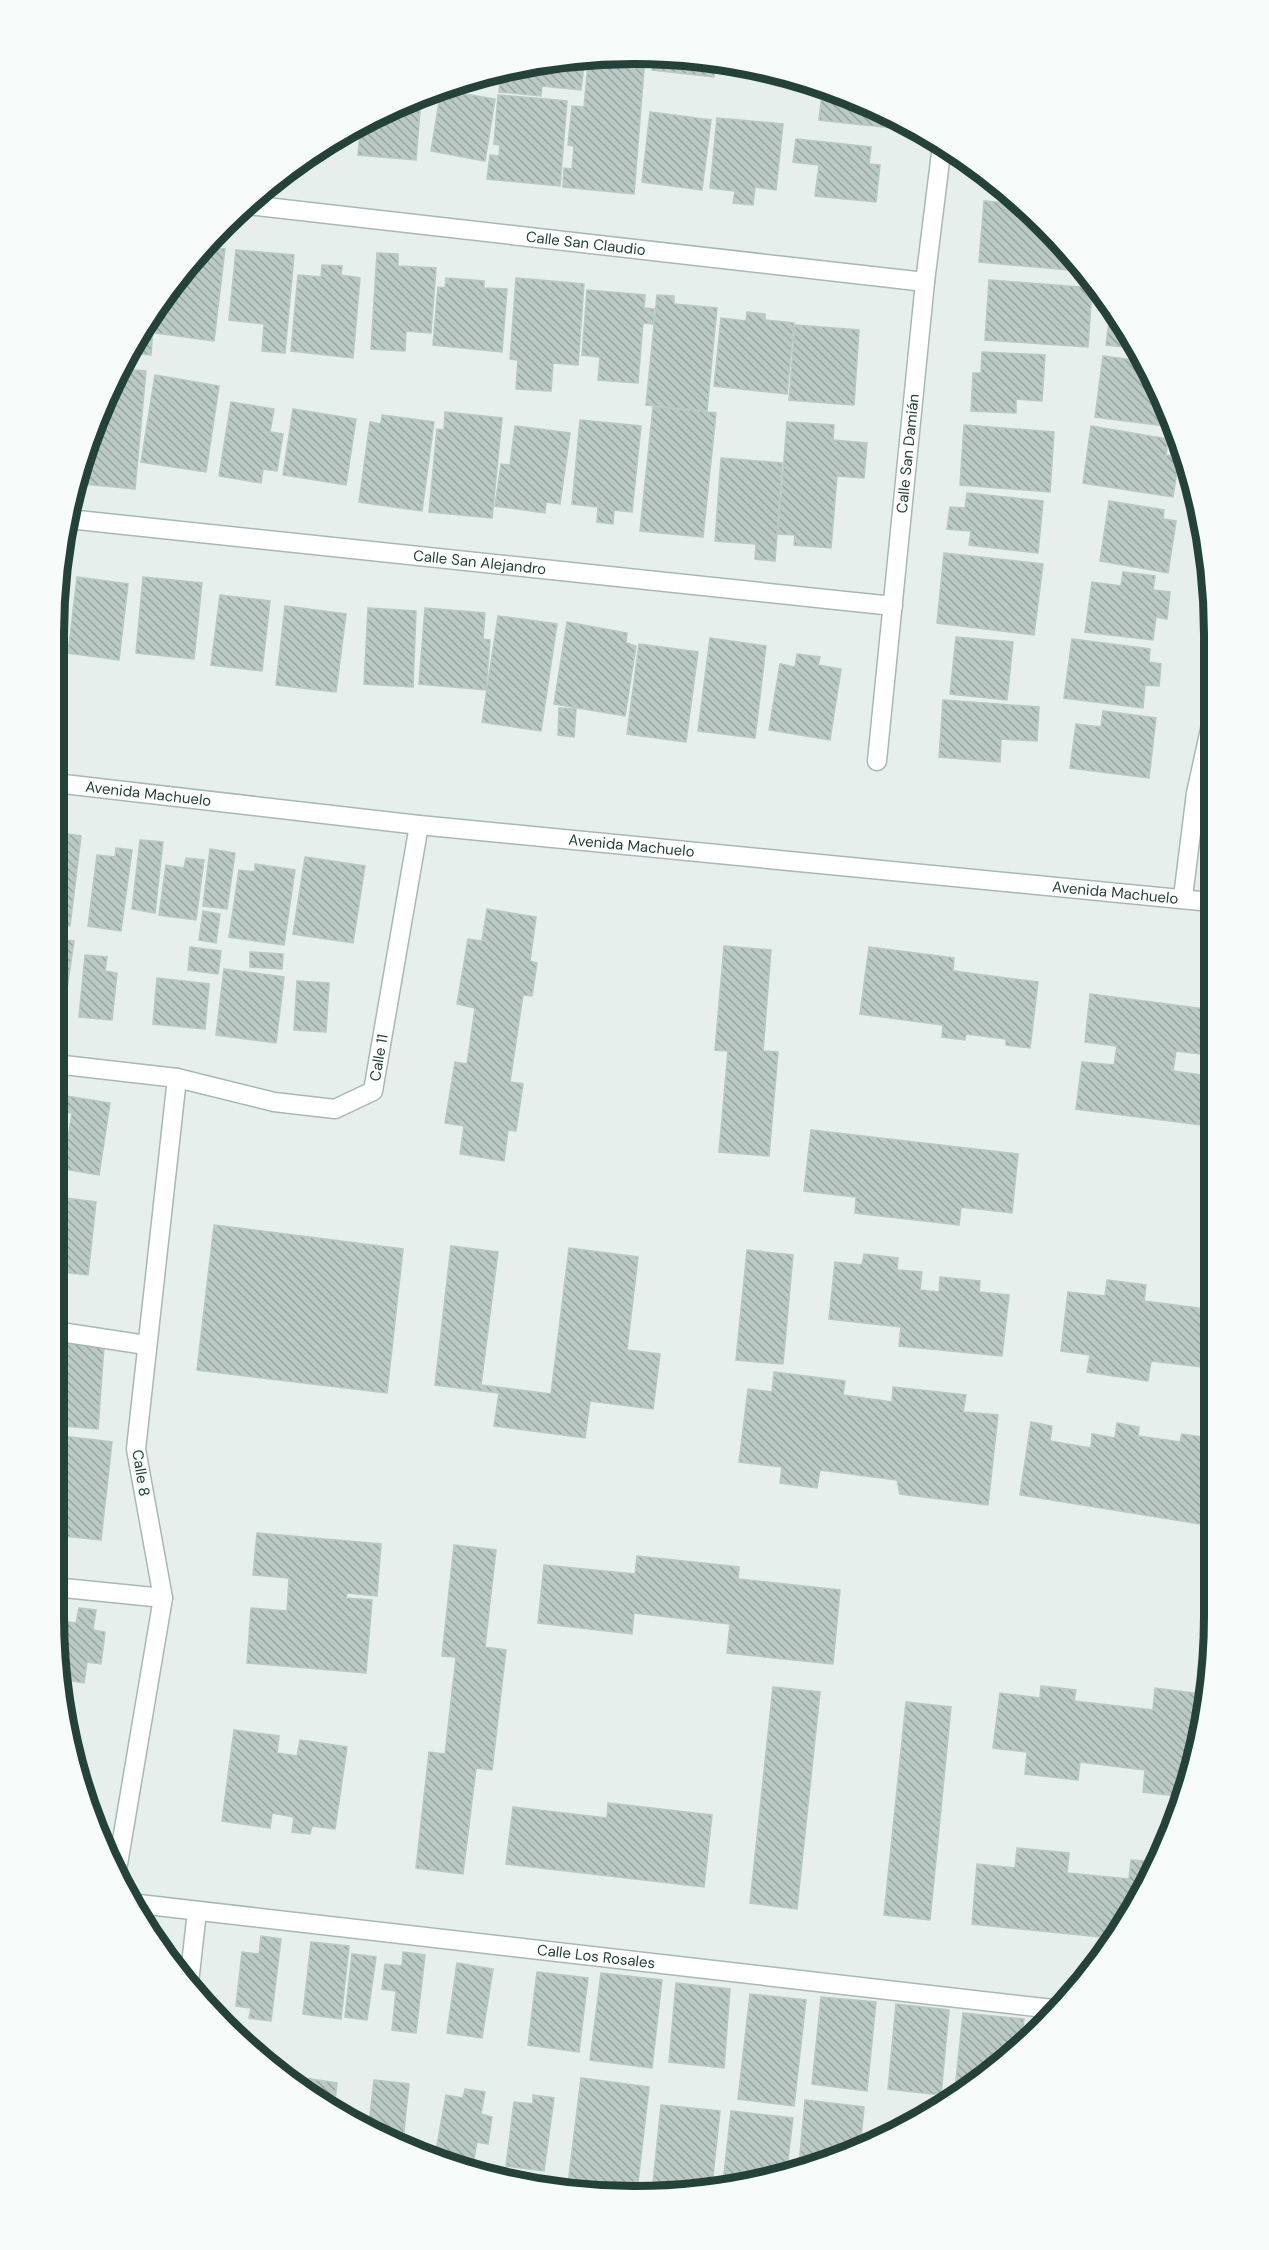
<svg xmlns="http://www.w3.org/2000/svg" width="1269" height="2250" viewBox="0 0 1269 2250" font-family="'DM Sans',sans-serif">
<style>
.building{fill:url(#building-back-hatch);stroke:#b8c9c2;stroke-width:1.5}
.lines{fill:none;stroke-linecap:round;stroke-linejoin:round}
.minor-casing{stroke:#a8b8b2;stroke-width:21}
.minor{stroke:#fff;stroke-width:18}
.labels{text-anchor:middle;stroke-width:5;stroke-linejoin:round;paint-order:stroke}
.street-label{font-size:15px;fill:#24423a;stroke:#f7fbf9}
.rim{fill:none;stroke:#24423a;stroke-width:8}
</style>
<defs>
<pattern id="building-back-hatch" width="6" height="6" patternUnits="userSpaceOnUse" patternTransform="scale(1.5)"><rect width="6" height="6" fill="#bbcac4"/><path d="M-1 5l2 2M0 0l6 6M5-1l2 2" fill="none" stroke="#98a6a0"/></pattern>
</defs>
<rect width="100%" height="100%" fill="#e6efeb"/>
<g class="building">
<polygon points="654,57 715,60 714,77 652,70"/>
<polygon points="554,62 584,65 581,90 542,86 541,96 499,92 501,71 527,67 550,69 550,63"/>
<polygon points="588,64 644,69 634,194 563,187 564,168 572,169 574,146 568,145 572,106 584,107"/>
<polygon points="823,86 893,117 892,128 819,120"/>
<polygon points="441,90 495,99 485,161 431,151"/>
<polygon points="498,95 567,101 560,186 487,179 490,155 499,156 500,145 494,144"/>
<polygon points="421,98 416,160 358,155 360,132 370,133 371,118"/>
<polygon points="650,112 711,120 702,190 642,182"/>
<polygon points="717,118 783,124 776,190 755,187 753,205 733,203 735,191 710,188"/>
<polygon points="796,139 871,147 869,164 880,165 876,202 815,196 819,165 793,162"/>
<polygon points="984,201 1019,204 1045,224 1080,267 1080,271 979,262"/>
<polygon points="204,247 225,249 214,341 156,333 159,307"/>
<polygon points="236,250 294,255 285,353 262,351 264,324 229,320"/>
<polygon points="377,253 398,254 398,266 436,268 431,333 406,331 405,351 371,349"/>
<polygon points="322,265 342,266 341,275 360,278 353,358 291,351 298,275 321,277"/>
<polygon points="446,278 484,281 484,288 507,289 502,352 433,345 438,287 445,288"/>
<polygon points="516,278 584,284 578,365 553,363 551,391 516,389 518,360 510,359"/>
<polygon points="989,280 1092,288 1088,347 985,340"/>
<polygon points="587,290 645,295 644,308 654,309 653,324 643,323 638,383 598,380 600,357 582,355"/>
<polygon points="657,295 674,296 674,304 717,308 707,411 646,405"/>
<polygon points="1111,305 1117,312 1135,348 1106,345"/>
<polygon points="747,312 765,314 765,320 794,323 787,394 714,386 721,318 746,321"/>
<polygon points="154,313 151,355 133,353 134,342"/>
<polygon points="795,325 859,330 854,405 789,400"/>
<polygon points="982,352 1045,355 1042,401 1016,399 1016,413 971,411 973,373 981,373"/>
<polygon points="1103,356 1141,361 1174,427 1095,417"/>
<polygon points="122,369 146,371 135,489 74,483"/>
<polygon points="155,375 219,386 206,472 141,462"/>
<polygon points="231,402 274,409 270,432 283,434 277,471 263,469 261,483 219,476"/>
<polygon points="653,407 716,413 703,537 640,531"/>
<polygon points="293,409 356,419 346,485 283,475"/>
<polygon points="445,412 502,418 492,518 429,512 437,429 444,430"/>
<polygon points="382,415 434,422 422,511 359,502 370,422 381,424"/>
<polygon points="580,420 641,426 632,512 614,510 613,524 597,522 598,507 572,504"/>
<polygon points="787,422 834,425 833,440 867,443 864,478 837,476 831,548 794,545 795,535 778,534"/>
<polygon points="964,425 1054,432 1050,492 960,485"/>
<polygon points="515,426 570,433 560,504 546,502 545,513 495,506 501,464 510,465"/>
<polygon points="1091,426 1168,439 1166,455 1179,457 1173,497 1083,483"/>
<polygon points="721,458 782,463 775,561 755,559 756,544 715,541"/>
<polygon points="967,493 1043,501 1038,553 969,545 971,531 947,529 950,507 965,508"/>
<polygon points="1109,501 1164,510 1163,519 1176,521 1168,573 1100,561"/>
<polygon points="944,553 1043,564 1034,635 937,623"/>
<polygon points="1123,572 1155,576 1153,590 1170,592 1167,619 1156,617 1153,640 1085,632 1092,582 1121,586"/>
<polygon points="77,577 128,584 119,660 68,653"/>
<polygon points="143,577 202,583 194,659 136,653"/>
<polygon points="220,595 270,601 262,671 211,665"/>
<polygon points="285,606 346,614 336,692 276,685"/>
<polygon points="368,608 416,611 413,687 364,684"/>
<polygon points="425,608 485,613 483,639 490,640 486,690 419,684"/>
<polygon points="498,616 557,624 541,731 482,722"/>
<polygon points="567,622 627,633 626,643 636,646 625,716 554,704"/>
<polygon points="956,637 1013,642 1007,700 950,694"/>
<polygon points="710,638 766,646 755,738 698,731"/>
<polygon points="1072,639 1150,649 1149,662 1161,664 1159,686 1145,685 1143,708 1064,698"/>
<polygon points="639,644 698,652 686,742 627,734"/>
<polygon points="797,654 820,657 818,665 841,669 830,740 769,730 780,664 795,667"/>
<polygon points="943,700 1039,707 1037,741 1001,739 1000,762 939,757"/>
<polygon points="559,708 576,709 574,737 558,735"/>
<polygon points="1103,711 1156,718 1149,778 1070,768 1076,724 1101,727"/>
<polygon points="55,832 81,836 70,926 55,924"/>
<polygon points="140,840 163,842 155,913 132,909"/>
<polygon points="116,848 132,850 121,931 88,926 97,855 115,857"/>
<polygon points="210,849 235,853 227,909 203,906"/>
<polygon points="305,857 365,866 353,943 293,934"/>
<polygon points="186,858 204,860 196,920 159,915 166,865 184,868"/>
<polygon points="255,864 295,870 284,945 229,937 239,870 255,872"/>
<polygon points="487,909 536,917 530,961 537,963 532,996 523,995 510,1082 523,1084 516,1131 508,1130 504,1161 460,1154 464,1126 445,1123 455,1062 467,1064 475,1008 457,1004 468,939 482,941"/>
<polygon points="203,911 220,914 216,943 199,940"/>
<polygon points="55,939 74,941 63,1016 55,1015"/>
<polygon points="724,946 771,950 763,1051 778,1052 769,1156 719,1152 728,1051 715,1050"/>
<polygon points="190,947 221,951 218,974 188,970"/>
<polygon points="869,947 954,958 953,971 1038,982 1030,1048 1006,1045 1006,1039 966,1034 965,1040 942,1037 943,1025 860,1014"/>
<polygon points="250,952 283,954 282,969 250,967"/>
<polygon points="85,955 107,957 105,971 117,973 112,1020 79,1017"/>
<polygon points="224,969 284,977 276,1043 216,1035"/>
<polygon points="157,978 209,984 205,1029 153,1024"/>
<polygon points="297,981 329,983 326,1032 294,1030"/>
<polygon points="1090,994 1212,1010 1209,1055 1176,1051 1173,1071 1207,1076 1201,1125 1076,1109 1082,1062 1114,1065 1117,1046 1085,1042"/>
<polygon points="66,1096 110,1103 99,1175 63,1169 72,1113 63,1112"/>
<polygon points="811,1130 1018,1154 1012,1213 961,1207 959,1225 855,1213 856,1197 804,1191"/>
<polygon points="65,1198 96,1202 88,1275 54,1271 54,1221 62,1222"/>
<polygon points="214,1225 403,1249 387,1393 197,1370"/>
<polygon points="451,1246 498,1252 481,1385 551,1394 569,1248 638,1257 627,1350 660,1354 653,1409 590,1401 585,1438 494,1426 499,1393 435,1385"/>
<polygon points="747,1250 793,1255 783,1364 736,1360"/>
<polygon points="864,1254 898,1258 897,1270 922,1272 920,1290 939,1292 940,1277 980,1281 979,1292 1009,1295 1002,1356 899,1346 901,1327 829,1319 835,1262 862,1265"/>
<polygon points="1107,1280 1146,1285 1144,1301 1213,1310 1213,1373 1211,1368 1151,1361 1148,1381 1087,1372 1090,1355 1061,1351 1068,1292 1105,1296"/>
<polygon points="54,1341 104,1346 98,1429 54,1425"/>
<polygon points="774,1372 845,1381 843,1395 892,1402 893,1387 966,1395 963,1412 998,1415 988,1505 900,1494 897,1480 820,1470 817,1488 780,1483 782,1467 739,1462 748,1389 772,1392"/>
<polygon points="1031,1422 1052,1426 1050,1441 1091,1448 1092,1434 1115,1438 1117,1423 1139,1427 1138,1436 1180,1442 1182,1434 1202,1437 1204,1455 1213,1457 1213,1526 1020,1495"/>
<polygon points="54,1435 112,1442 101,1540 54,1535"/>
<polygon points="257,1533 381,1544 377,1596 347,1593 346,1598 372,1600 366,1673 247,1663 251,1608 287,1611 289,1578 253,1575"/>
<polygon points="454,1545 496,1550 485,1647 506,1650 492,1770 476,1768 463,1874 416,1868 429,1752 445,1754 456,1657 442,1656"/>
<polygon points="637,1556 739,1567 738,1579 840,1590 833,1664 727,1653 730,1624 634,1613 632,1634 538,1623 544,1565 635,1574"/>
<polygon points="79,1608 96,1610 93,1630 105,1632 101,1664 87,1662 84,1683 67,1680 58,1637 60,1621 76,1623"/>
<polygon points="1041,1686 1076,1690 1074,1701 1153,1710 1155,1688 1201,1694 1199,1709 1203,1709 1185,1797 1143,1792 1145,1770 1080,1762 1078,1780 1025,1774 1027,1752 993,1748 1000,1693 1040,1698"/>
<polygon points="773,1687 820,1692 797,1909 750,1903"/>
<polygon points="906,1702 951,1707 930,1920 884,1915"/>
<polygon points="234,1730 279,1736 277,1753 297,1756 300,1740 347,1747 335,1829 312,1826 310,1834 292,1832 294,1817 272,1813 270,1828 222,1821"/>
<polygon points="608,1803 712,1815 704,1887 506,1864 513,1807 607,1818"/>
<polygon points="1017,1848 1069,1853 1067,1873 1129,1879 1131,1860 1157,1862 1137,1906 1111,1938 972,1924 977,1864 1015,1868"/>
<polygon points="261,1936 281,1939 271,2021 249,2018 251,2008 236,2006 242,1952 259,1954"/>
<polygon points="311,1942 349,1946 341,2019 303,2014"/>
<polygon points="403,1952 425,1955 416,2033 392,2030 396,1991 382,1989 385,1964 402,1966"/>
<polygon points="352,1954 376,1957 367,2020 345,2017"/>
<polygon points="457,1963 493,1969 482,2038 447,2033"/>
<polygon points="537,1972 588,1978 579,2052 528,2045"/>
<polygon points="601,1973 662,1980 652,2068 590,2060"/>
<polygon points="676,1983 730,1989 724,2068 669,2062"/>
<polygon points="750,1994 806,2000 794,2106 738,2099"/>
<polygon points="821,1997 876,2002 867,2091 812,2084"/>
<polygon points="896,2004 949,2010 941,2095 888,2089"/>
<polygon points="963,2013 1024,2019 1021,2047 1017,2052 955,2090"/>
<polygon points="304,2078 337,2083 334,2108 312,2098 303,2090"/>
<polygon points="581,2078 649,2087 637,2191 568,2184"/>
<polygon points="374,2080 409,2084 403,2140 369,2124"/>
<polygon points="465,2089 485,2092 481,2114 492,2117 488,2144 477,2142 472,2169 454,2163 455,2154 436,2151 446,2095 463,2098"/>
<polygon points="533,2095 554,2098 544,2171 506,2166 514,2102 533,2104"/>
<polygon points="805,2100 864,2107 860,2150 799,2165"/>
<polygon points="661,2105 720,2111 712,2185 672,2195 652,2193"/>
<polygon points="731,2111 793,2118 787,2168 723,2183"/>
</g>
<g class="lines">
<g class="minor-casing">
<g id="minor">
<path id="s1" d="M 248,205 L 925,282"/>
<path id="s2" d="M 68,519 L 893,606"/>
<path id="s3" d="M 877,761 L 925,282 L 942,145"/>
<path id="s4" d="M 55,783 L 419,825 L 1211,902"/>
<polyline points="1183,897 1196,793 1211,725"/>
<path id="s5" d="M 55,1064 L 177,1078 L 274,1102 L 335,1109 L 373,1091 L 419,825"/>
<polyline points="54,1331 146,1345"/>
<polyline points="54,1587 163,1598"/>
<polyline points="118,1864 163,1598 136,1449 177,1078"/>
<path id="s6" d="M 139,1904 L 1053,2009"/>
<polyline points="189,1983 197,1911"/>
</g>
</g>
<use href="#minor" class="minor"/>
</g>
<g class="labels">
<g class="street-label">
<text dy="5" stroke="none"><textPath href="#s1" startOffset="340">Calle San Claudio</textPath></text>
<text dy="5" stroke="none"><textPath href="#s3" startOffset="309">Calle San Damián</textPath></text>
<text dy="5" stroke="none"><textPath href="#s2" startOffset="414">Calle San Alejandro</textPath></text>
<text dy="5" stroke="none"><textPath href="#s4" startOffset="94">Avenida Machuelo</textPath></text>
<text dy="5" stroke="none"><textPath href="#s4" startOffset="580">Avenida Machuelo</textPath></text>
<text dy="5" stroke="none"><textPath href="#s4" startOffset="1066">Avenida Machuelo</textPath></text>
<text dy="5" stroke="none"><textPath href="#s5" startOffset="360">Calle 11</textPath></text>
<text transform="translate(141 1473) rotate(81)" y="5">Calle 8</text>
<text dy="5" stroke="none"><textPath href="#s6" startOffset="460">Calle Los Rosales</textPath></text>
</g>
</g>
<path d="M0 0H1269V2250H0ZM634 64H634A570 570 0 0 1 1204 634V1616A570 570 0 0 1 634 2186H634A570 570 0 0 1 64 1616V634A570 570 0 0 1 634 64Z" fill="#f7fbf9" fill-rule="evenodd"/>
<path class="rim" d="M634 64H634A570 570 0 0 1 1204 634V1616A570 570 0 0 1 634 2186H634A570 570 0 0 1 64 1616V634A570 570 0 0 1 634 64Z"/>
</svg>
